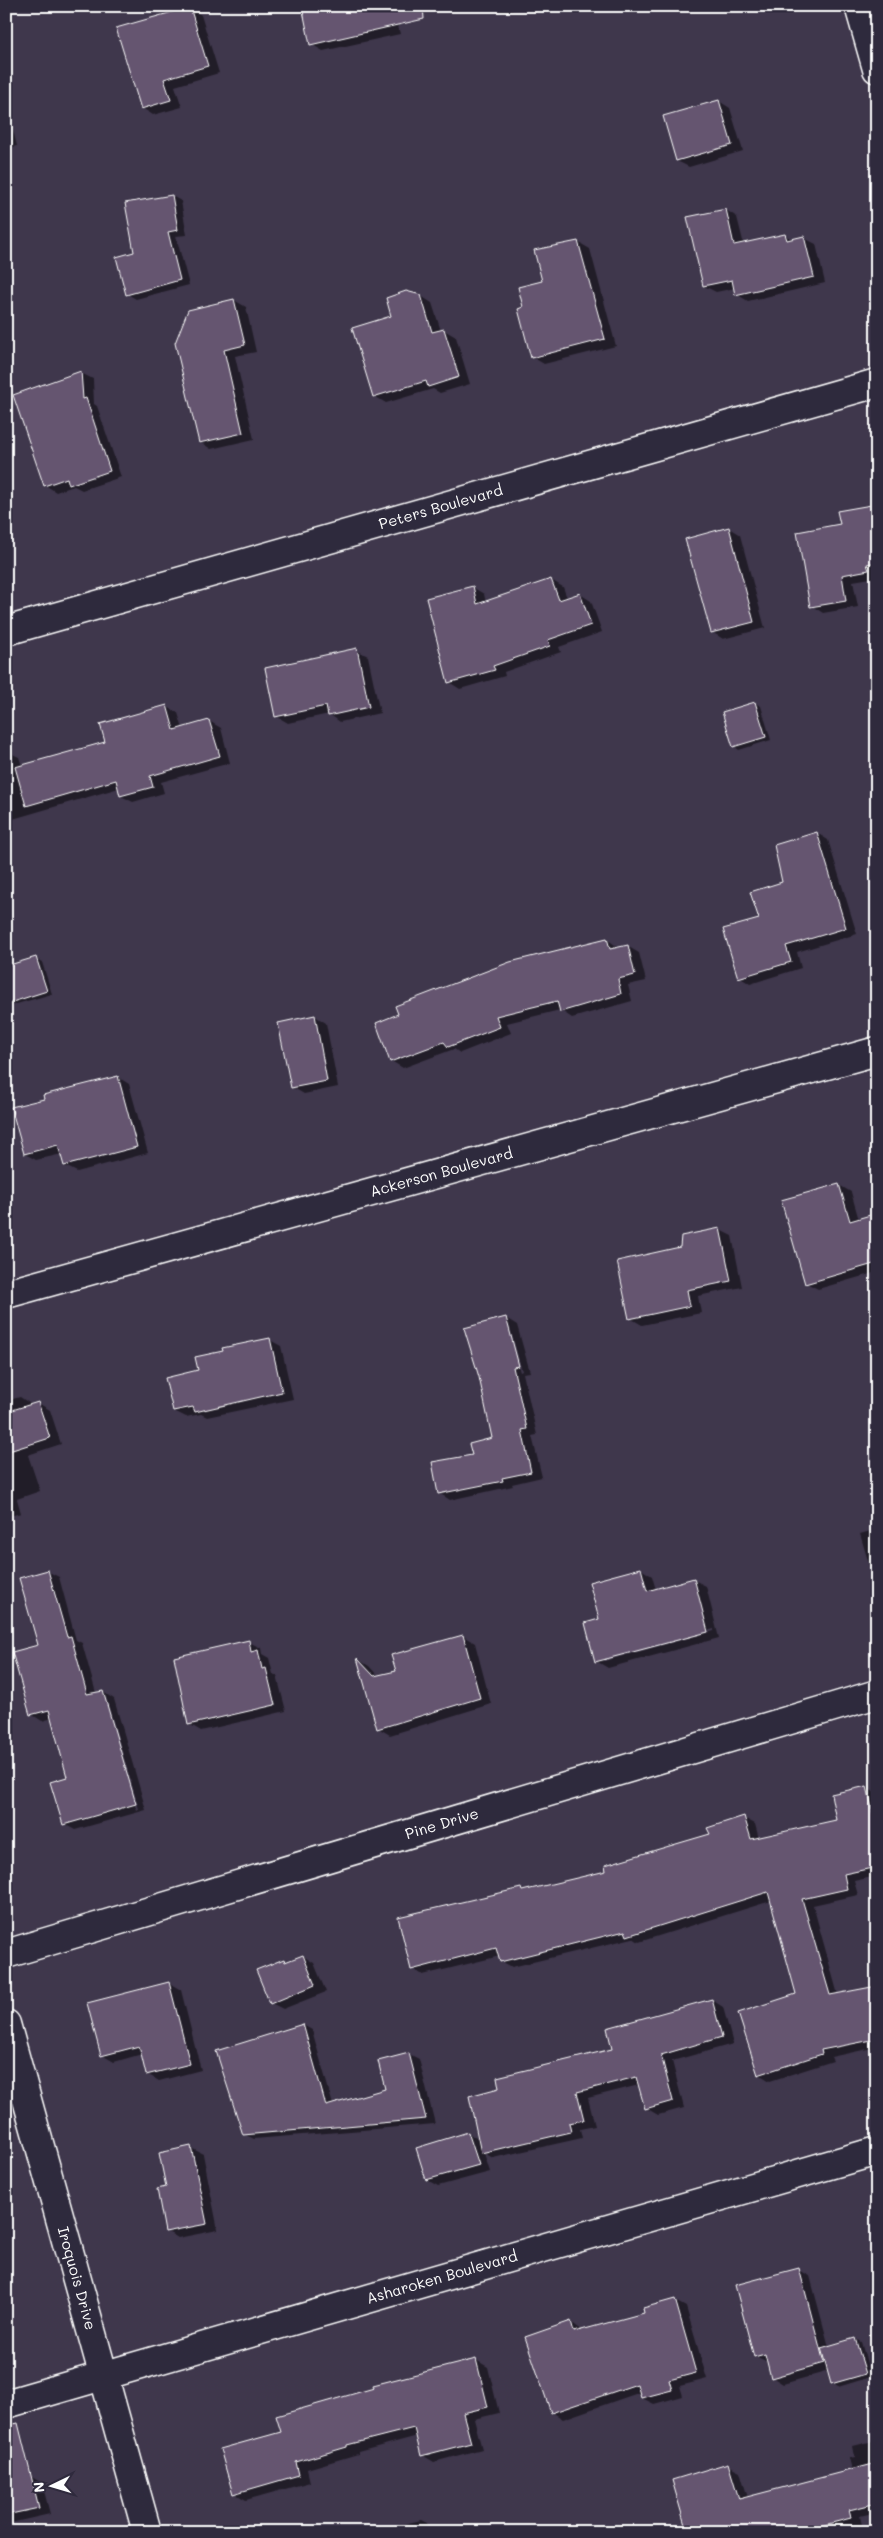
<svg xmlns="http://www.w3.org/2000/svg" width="883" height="2538" viewBox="0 0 883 2538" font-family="Mali,sans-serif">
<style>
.shadow{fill:#0007;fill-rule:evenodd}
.building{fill:#655570;stroke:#fff}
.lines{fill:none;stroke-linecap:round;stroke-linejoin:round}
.minor-casing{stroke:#fff;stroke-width:31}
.minor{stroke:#2f2a3d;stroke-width:28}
.labels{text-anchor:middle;stroke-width:4;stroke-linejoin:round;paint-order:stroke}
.street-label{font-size:15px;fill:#fff;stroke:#2f2a3d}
</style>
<rect width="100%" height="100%" fill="#3f374c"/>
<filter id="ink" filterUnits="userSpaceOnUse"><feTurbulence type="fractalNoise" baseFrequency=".02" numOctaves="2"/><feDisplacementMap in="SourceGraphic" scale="10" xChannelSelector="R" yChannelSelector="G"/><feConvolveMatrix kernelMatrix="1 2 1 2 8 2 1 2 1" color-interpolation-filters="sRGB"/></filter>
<g filter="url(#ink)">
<g class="shadow">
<polygon points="393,6 400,34 323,51 311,44"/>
<polygon points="491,6 529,6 503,13"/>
<polygon points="190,8 201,15 219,73 175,86 182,107 153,115 142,108"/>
<polygon points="719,101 730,108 743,151 689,167 677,161"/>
<polygon points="6,116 10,118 17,146 6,148"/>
<polygon points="172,196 181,201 187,235 176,236 189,285 136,299 127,294 135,253"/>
<polygon points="726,210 737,217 744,245 785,235 793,240 804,238 816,244 825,283 748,301 736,294 735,288 716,292 704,286"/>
<polygon points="578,242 590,249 616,346 544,364 532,357 525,308 544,281"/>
<polygon points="421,296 432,303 441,331 444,330 456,337 470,384 440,393 433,389 386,403 374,396 393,316"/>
<polygon points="234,300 246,307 256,352 235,356 254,439 211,449 200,442"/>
<polygon points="81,373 93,379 94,404 97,406 121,477 82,490 74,486 56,492 45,485 15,396"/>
<polygon points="877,505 877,577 853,581 858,607 823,613 812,606 841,525"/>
<polygon points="729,528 740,535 765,628 723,639 712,632"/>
<polygon points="551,580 563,587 567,598 580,594 591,601 602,632 559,647 561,652 504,672 505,676 460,689 449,682 472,587 484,594 486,603"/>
<polygon points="356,650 368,656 380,713 340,722 329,714 288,723 276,716"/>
<polygon points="755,703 761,706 771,740 739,750 734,746"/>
<polygon points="166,706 178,713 183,729 209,721 221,728 230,763 161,782 164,793 133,802 121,796 119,788 6,821 6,751 19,757 22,766 107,743"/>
<polygon points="817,833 828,840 857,934 797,952 801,968 750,984 739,977 760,919"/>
<polygon points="607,939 619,948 627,946 639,953 646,981 628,985 632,1001 572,1018 560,1010 507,1023 511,1033 460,1053 454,1049 403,1068 391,1061 400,1014"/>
<polygon points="36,959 42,962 52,994 6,1007 6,968"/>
<polygon points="315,1016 326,1023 338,1087 304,1094 292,1087"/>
<polygon points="118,1077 129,1084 148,1153 77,1172 65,1166 62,1154 36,1160 25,1154 46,1100"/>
<polygon points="839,1185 851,1192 859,1220 877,1214 877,1272 818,1289 806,1283"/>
<polygon points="720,1230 732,1236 742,1287 698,1296 701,1313 642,1325 630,1318 681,1248"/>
<path d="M 506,1318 L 517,1325 L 530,1372 L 523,1373 L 537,1435 L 532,1436 L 542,1477 L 512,1484 L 513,1486 L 450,1500 L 439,1493 L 473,1456 L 494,1439 ZM 507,1325 L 509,1325 L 522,1371 L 520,1372 Z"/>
<polygon points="270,1340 281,1346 293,1399 207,1417 201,1414 186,1417 174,1411 200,1371"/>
<polygon points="20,1397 32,1405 38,1403 50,1410 61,1444 28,1455 40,1491 17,1499 21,1513 6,1517 6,1401"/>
<polygon points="877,1529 877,1591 860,1534"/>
<path d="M 641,1569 L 652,1576 L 656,1590 L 694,1580 L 706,1586 L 719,1638 L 608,1668 L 596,1661 ZM 714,1629 L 714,1631 L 604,1661 L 604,1658 Z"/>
<path d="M 47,1571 L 59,1577 L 76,1640 L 82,1643 L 96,1693 L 103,1692 L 114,1699 L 146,1810 L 75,1830 L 64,1824 L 69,1778 L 53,1718 L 42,1721 L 31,1714 ZM 104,1698 L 106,1698 L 139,1809 L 137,1810 Z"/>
<polygon points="463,1636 475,1643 491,1704 390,1735 378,1728 359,1660 369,1666 378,1676 397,1672"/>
<polygon points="249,1642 261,1648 262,1654 269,1658 273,1674 277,1676 286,1711 201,1731 189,1724"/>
<polygon points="866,1787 877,1793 877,1876 854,1881 858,1895 813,1905 838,1995 877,1987 877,2047 831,2057 833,2061 770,2081 759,2074 798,1995 771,1901 639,1942 633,1938 512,1967 501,1961 500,1956 423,1975 412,1969 521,1889 525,1891 608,1872 711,1835 744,1818 755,1824 759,1839 838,1821"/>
<polygon points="303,1956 314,1963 326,1992 283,2009 271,2003 284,1960 288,1962"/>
<polygon points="169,1983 181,1990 201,2070 159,2081 147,2074 142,2054 114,2062 102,2055"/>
<polygon points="712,2000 723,2007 733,2044 672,2061 684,2108 658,2115 646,2108 639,2085 588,2098 595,2126 580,2129 582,2138 493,2158 484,2153 490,2172 438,2186 427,2180 468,2133 479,2140 501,2089 614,2050"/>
<polygon points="303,2025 312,2030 333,2105 387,2089 380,2062 409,2054 419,2059 435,2124 254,2139 244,2134"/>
<polygon points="191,2148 203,2154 218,2230 178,2238 166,2231"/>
<polygon points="799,2270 810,2276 829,2347 855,2339 861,2342 871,2377 838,2387 832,2383 829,2371 783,2384 772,2377 768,2362 755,2356"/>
<polygon points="675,2301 686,2307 707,2379 680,2386 683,2396 654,2404 642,2398 641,2392 563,2419 552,2412 571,2322 583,2331 645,2314"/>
<polygon points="476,2360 488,2367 499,2413 474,2419 482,2449 434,2462 422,2455 418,2436 358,2452 358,2454 307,2469 310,2482 246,2500 234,2493"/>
<polygon points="877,2440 877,2512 860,2516 862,2525 833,2532 688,2532 728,2465 740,2471 748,2498 852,2470 849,2458 855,2457 853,2446"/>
<polygon points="30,2476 42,2483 50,2514 6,2524 6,2482"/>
<polygon points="421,2520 427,2523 428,2532 370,2532"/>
</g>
<g class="building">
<polygon points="302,6 423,6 424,19 310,45"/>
<polygon points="190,7 208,66 164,79 171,100 141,109 116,28"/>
<polygon points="719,100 732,145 676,161 663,116"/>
<polygon points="172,195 178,230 168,232 180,280 126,295 116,257 134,252 125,203"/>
<polygon points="726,209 734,245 785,234 787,240 804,236 814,277 735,295 732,280 703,286 687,217"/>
<polygon points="578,241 605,339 531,358 518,309 523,307 518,287 542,281 534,250"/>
<polygon points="406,291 421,295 432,332 444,329 459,377 428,387 426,381 373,397 352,328 391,316 386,298"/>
<polygon points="234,299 245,345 224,350 243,433 199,443 175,343 188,310"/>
<polygon points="81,371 83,399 86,398 110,471 69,485 67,478 44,486 13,395"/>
<polygon points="877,504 877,562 867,564 869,570 842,575 846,601 810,607 797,532 840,524 837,511"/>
<polygon points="729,527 754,622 711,633 685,539"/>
<polygon points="551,579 559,600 580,593 591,625 548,640 550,646 493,666 495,670 448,683 426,598 473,586 477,604"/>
<polygon points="357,648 369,707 328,716 326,706 275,717 265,668"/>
<polygon points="755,702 766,737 733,747 722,712"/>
<polygon points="167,705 174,730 209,720 220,756 150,776 153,787 120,796 116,780 26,806 15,767 105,742 100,724"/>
<polygon points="817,832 846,928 786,946 791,962 738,978 723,929 759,919 750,892 782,882 774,845"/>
<polygon points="607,938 610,949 628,945 635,975 618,979 621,994 560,1012 557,1001 496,1016 500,1027 448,1047 444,1042 390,1062 376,1023 398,1014 395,1006 510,962"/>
<polygon points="36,957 47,991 6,1004 6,966"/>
<polygon points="315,1015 327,1081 291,1088 278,1023"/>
<polygon points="118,1076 137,1147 64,1166 58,1145 24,1154 11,1107 44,1099 43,1095"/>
<polygon points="839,1184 850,1221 877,1213 877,1263 805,1284 781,1200"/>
<polygon points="720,1228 731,1281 687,1290 690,1306 629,1319 617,1261 680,1247 681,1236"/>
<polygon points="506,1317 519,1366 513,1367 527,1429 522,1430 531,1472 502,1478 503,1481 438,1494 432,1462 472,1455 469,1444 492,1438 479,1377 464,1328"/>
<polygon points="270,1338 282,1392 195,1412 193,1407 173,1411 165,1378 198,1370 195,1357 223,1351 222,1348"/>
<polygon points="38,1402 50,1438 6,1452 6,1412"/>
<polygon points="641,1568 647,1591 694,1578 708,1632 595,1662 585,1623 599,1619 589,1582"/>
<polygon points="48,1570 67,1637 71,1636 87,1694 103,1691 136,1804 63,1825 50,1782 67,1777 49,1710 30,1715 12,1652 38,1645 19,1578"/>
<polygon points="463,1635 480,1698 377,1729 357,1658 374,1676 396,1671 391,1655"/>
<polygon points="249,1640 251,1652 258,1650 262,1669 266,1668 275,1705 188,1725 174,1657"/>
<polygon points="867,1786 877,1831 877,1867 844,1874 847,1889 802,1899 830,1995 877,1986 877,2039 821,2050 822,2054 758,2075 738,2013 796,1994 768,1892 627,1936 625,1931 500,1962 496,1948 411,1970 398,1917 521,1888 522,1891 606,1871 605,1865 710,1834 707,1828 744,1816 751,1839 836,1820 831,1794"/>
<polygon points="303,1955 315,1985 270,2004 256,1970 284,1959 285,1962"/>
<polygon points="169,1982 190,2064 146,2075 139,2046 101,2056 87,2003"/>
<polygon points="712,1999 722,2037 661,2055 673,2101 645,2109 636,2077 577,2092 584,2120 569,2123 571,2132 481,2153 469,2096 499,2088 497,2077 612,2049 607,2028"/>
<polygon points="303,2024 326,2106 385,2089 378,2061 409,2053 426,2119 243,2135 216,2051"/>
<polygon points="468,2132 479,2165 426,2180 416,2148"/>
<polygon points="191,2146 207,2224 165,2232 157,2189 166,2187 159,2153"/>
<polygon points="799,2268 824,2363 771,2378 765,2354 754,2357 735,2285"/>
<polygon points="675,2299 696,2373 669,2380 672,2390 641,2398 637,2384 551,2413 525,2337 571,2321 574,2332 644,2313 643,2308"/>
<polygon points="855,2338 866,2374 831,2384 821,2348"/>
<polygon points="476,2359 488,2407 463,2413 471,2443 421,2456 414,2428 347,2445 347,2447 296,2462 299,2475 233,2494 220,2449 281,2432 276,2416 374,2388 373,2385"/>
<polygon points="18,2423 39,2508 6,2515 6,2425"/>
<polygon points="728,2463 739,2499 877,2463 877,2503 849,2510 851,2518 797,2532 687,2532 672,2480"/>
</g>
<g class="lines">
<g class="minor-casing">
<g id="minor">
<polyline points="859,6 877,69"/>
<path id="s1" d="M 6,631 L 877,383"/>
<path id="s2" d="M 6,1294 L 877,1051"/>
<path id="s3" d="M 6,1954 L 877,1694"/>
<path id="s4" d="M 6,2024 L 147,2532"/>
<path id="s5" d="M 6,2404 L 877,2151"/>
</g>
</g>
<use href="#minor" class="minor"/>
</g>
</g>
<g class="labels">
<g class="street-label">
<text dy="5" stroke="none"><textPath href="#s1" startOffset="452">Peters Boulevard</textPath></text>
<text dy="5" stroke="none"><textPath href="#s2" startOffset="452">Ackerson Boulevard</textPath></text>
<text dy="5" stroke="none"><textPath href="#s3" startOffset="455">Pine Drive</textPath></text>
<text dy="5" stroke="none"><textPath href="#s4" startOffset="264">Iroquois Drive</textPath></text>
<text dy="5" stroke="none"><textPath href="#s5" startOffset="454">Asharoken Boulevard</textPath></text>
</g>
</g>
<rect width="883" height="2538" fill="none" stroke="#2f2a3d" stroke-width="25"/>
<rect x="12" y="12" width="858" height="2513" fill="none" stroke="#fff" stroke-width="2" filter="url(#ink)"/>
<g transform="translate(52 2486) rotate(265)" stroke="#2f2a3d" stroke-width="4" paint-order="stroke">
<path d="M0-4L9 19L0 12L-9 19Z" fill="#ffffff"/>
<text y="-8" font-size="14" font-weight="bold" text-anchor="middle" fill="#ffffff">N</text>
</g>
</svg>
